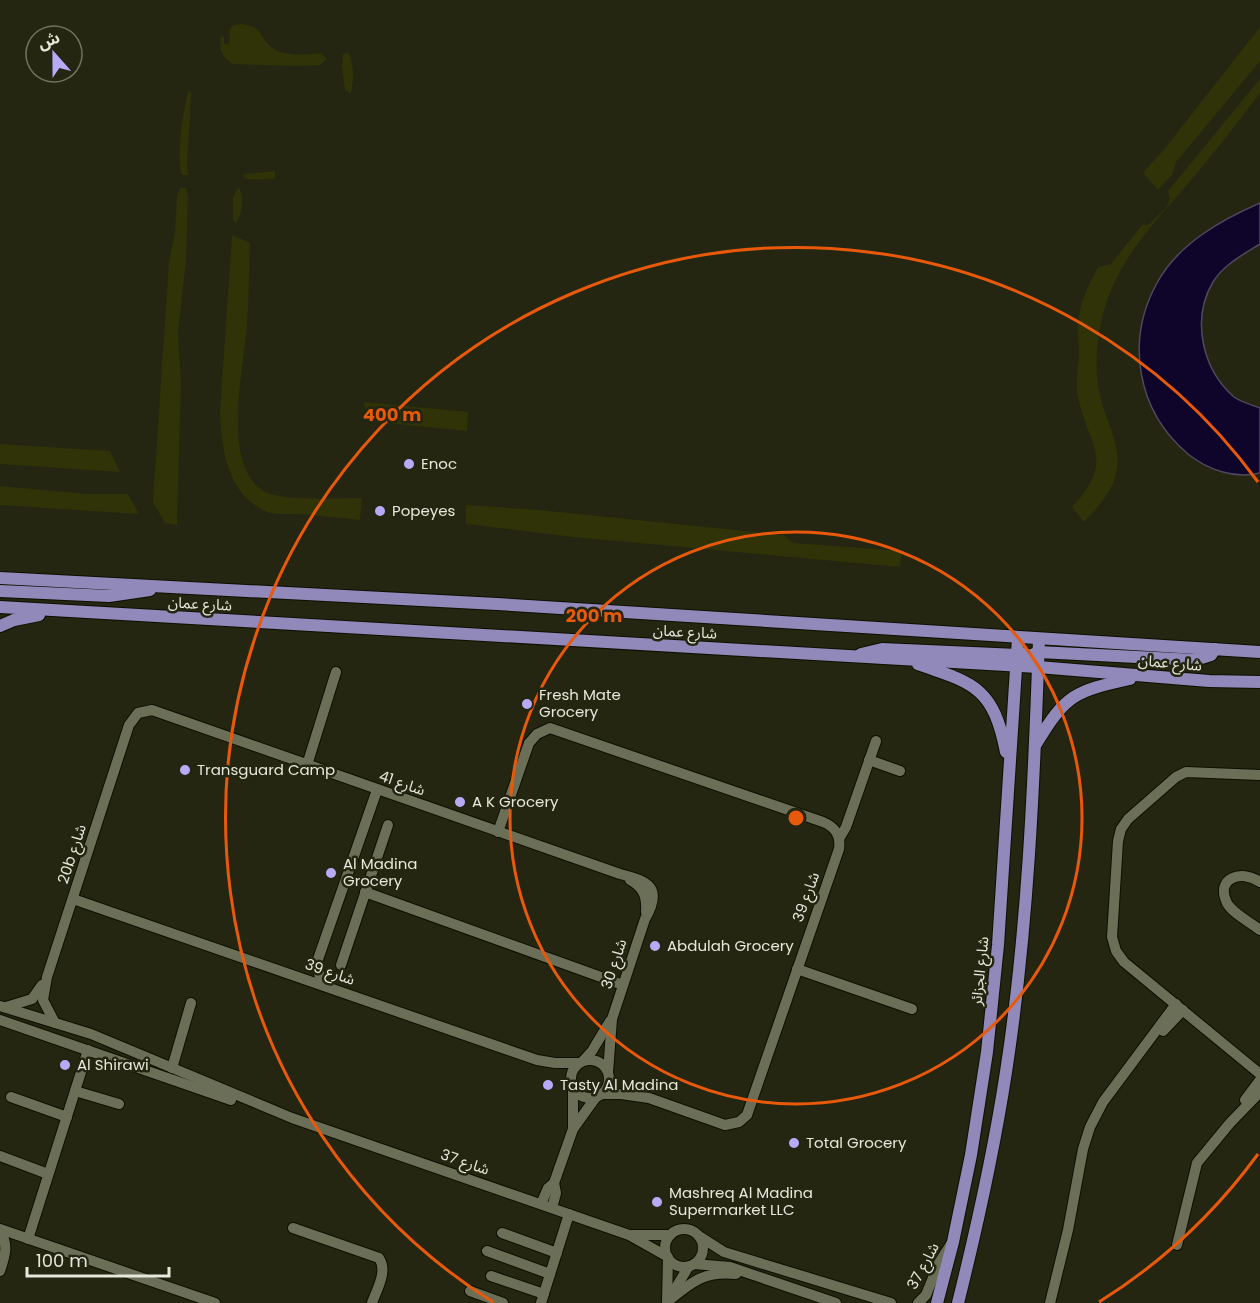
<svg xmlns="http://www.w3.org/2000/svg" width="1260" height="1303" viewBox="0 0 1260 1303" font-family="Poppins,'Noto Sans Arabic',sans-serif">
<style>
.green{fill:#303208}
.water{fill:#0f042a;stroke:#50485f;stroke-width:1.5}
.lines{fill:none;stroke-linecap:round;stroke-linejoin:round}
.minor-casing{stroke:#0e0f00;stroke-width:12}
.major-casing{stroke:#0e0f00;stroke-width:14}
.minor{stroke:#6c6f57;stroke-width:10}
.major{stroke:#9189b9;stroke-width:12}
.ring{fill:none;stroke:#e8590c;stroke-width:3}
.poi-dot{fill:#b7abf8;stroke:#242611;stroke-width:2}
.labels{text-anchor:middle;stroke-width:5;stroke-linejoin:round;paint-order:stroke}
.poi-label{font-size:15px;fill:#e6e8db;stroke:#242611;text-anchor:start}
.street-label{font-size:15px;fill:#e6e8db;stroke:#242611}
.centre{fill:#e8590c;stroke:#242611;stroke-width:3}
.ring-label{font-size:18px;text-anchor:middle;font-weight:bold;fill:#e8590c;stroke:#242611;stroke-width:5;stroke-linejoin:round;paint-order:stroke}
</style>
<rect width="100%" height="100%" fill="#242611"/>
<g class="green">
<path d="M 242,24 C 262,27 258,34 270,46 C 281,57 307,55 321,53 L 327,59 L 320,65 L 297,66 L 232,64 C 221,55 219,50 221,36 L 224,37 L 224,44 L 229,44 L 230,29 L 234,25 Z"/>
<polygon points="1260,27 1260,61 1176,162 1172,175 1158,190 1143,173 1166,147"/>
<path d="M 349,53 C 354,65 354,81 351,93 L 345,90 L 342,65 L 343,54 Z"/>
<path d="M 1260,79 L 1260,93 C 1240,120 1219,146 1198,172 C 1159,219 1117,256 1102,318 C 1096,344 1094,374 1101,399 C 1104,414 1112,428 1115,442 C 1124,478 1107,498 1084,522 L 1072,507 C 1116,460 1089,448 1078,397 C 1075,384 1078,369 1079,356 C 1079,346 1078,337 1078,328 C 1078,306 1088,286 1098,267 L 1111,264 L 1142,225 L 1148,225 L 1166,208 L 1170,200 L 1168,191 Z"/>
<path d="M 189,90 L 191,93 L 187,165 L 188,175 L 182,175 C 176,157 183,108 189,90 Z"/>
<path d="M 275,171 L 275,179 C 264,178 255,182 244,178 L 244,174 Z"/>
<path d="M 239,187 C 244,198 243,213 236,223 L 233,220 L 233,197 Z"/>
<polygon points="180,188 186,188 188,197 186,261 178,333 181,383 177,525 165,523 153,502 169,262 175,232 177,196"/>
<path d="M 232,235 L 250,243 C 249,271 249,299 247,326 C 244,368 221,461 262,490 C 279,502 340,498 362,498 L 360,520 C 339,518 317,515 295,514 C 284,514 272,515 263,510 C 227,493 221,446 220,412 Z"/>
<polygon points="364,402 468,412 467,431 367,421"/>
<polygon points="0,444 110,451 120,472 0,464"/>
<polygon points="0,486 87,494 128,494 139,514 0,505"/>
<polygon points="466,505 539,510 784,535 793,543 902,551 900,567 573,537 466,524"/>
</g>
<path class="water" d="M 1260,203 L 1260,244 C 1244,254 1223,265 1213,282 C 1191,319 1202,369 1234,397 C 1241,402 1252,405 1260,408 L 1260,473 C 1234,479 1208,470 1188,454 C 1137,411 1125,341 1157,283 C 1178,244 1221,220 1260,203 Z"/>
<g class="lines">
<g class="minor-casing">
<g id="minor">
<polyline points="869,760 900,771"/>
<polyline points="307,765 336,672"/>
<polyline points="1260,775 1186,772 1176,777 1128,819 1121,829 1118,841 1112,937 1116,951 1124,962 1260,1074"/>
<path d="M 498,832 L 529,743 L 537,734 L 550,728 L 823,822 C 835,827 841,835 839,849 L 747,1115 L 739,1122 L 725,1125 L 649,1098 L 621,1094 L 602,1094"/>
<polyline points="839,839 846,827 876,741"/>
<path d="M 630,880 C 644,888 647,896 646,912"/>
<path d="M 1260,882 C 1241,869 1215,878 1227,903 C 1233,914 1250,922 1260,930"/>
<polyline points="365,892 623,985"/>
<polyline points="73,899 537,1060 555,1063 579,1063"/>
<polyline points="341,965 388,825"/>
<polyline points="797,969 912,1009"/>
<polyline points="325,986 320,978 317,962 377,790"/>
<polyline points="0,1006 91,1034 292,1118 629,1235 668,1257 667,1302"/>
<polyline points="6,1007 32,999 42,985"/>
<polyline points="0,1020 231,1100"/>
<path d="M 55,1023 L 43,1000 L 47,977 L 129,725 L 138,713 L 152,710 L 620,874 C 649,881 663,888 645,919 L 612,1019 L 608,1072"/>
<polyline points="1163,1031 1183,1010"/>
<circle cx="590" cy="1079" r="19"/>
<polyline points="584,1060 592,1051 610,1021"/>
<polyline points="172,1068 191,1003"/>
<polyline points="75,1091 119,1104"/>
<polyline points="11,1097 67,1117"/>
<polyline points="1245,1100 1260,1080"/>
<polyline points="573,1128 573,1089"/>
<polyline points="0,1156 48,1174"/>
<polyline points="541,1204 548,1188 554,1183 573,1129 596,1097"/>
<polyline points="552,1208 556,1193 554,1183"/>
<path d="M 293,1228 L 379,1258 C 388,1271 377,1289 372,1303"/>
<polyline points="0,1229 215,1303"/>
<circle cx="684" cy="1248" r="19"/>
<path d="M 0,1231 C 9,1245 5,1256 0,1271"/>
<polyline points="502,1233 557,1253"/>
<polyline points="632,1235 670,1235"/>
<polyline points="699,1236 724,1252 891,1303"/>
<polyline points="28,1239 88,1050"/>
<polyline points="1177,1245 1197,1163 1230,1123 1260,1092"/>
<polyline points="487,1251 550,1274"/>
<polyline points="694,1264 730,1267 836,1303"/>
<polyline points="491,1276 544,1294"/>
<polyline points="470,1291 503,1303"/>
<polyline points="672,1294 689,1266"/>
<path d="M 667,1302 C 692,1282 703,1271 736,1274"/>
<polyline points="541,1303 569,1214"/>
<polyline points="918,1303 926,1295 939,1263 951,1244"/>
<polyline points="1050,1303 1068,1230 1083,1149 1090,1127 1103,1102 1176,1004"/>
</g>
</g>
<g class="major-casing">
<g id="major">
<polyline points="0,578 497,604 1260,652"/>
<polyline points="0,591 109,596 150,590"/>
<polyline points="0,607 1038,667 1209,681 1260,682"/>
<polyline points="0,626 14,620 39,615"/>
<polyline points="861,654 882,649 1018,655 1025,654"/>
<path d="M 918,664 C 976,684 993,688 1006,752"/>
<polyline points="1017,666 1024,658 1039,652 1195,660 1211,655 1215,649"/>
<path d="M 1036,744 C 1066,694 1075,691 1130,679"/>
<polyline points="937,1303 953,1242 971,1155 987,1052 998,945 1018,638"/>
<path d="M 958,1303 C 977,1227 994,1150 1006,1072 C 1028,929 1034,783 1039,639"/>
</g>
</g>
<use href="#minor" class="minor"/>
<use href="#major" class="major"/>
</g>
<g class="ring">
<circle cx="796" cy="818" r="286"/>
<path d="M1258 1154A571 571 0 0 1 1099 1302M493 1302A571 571 0 1 1 1258 482"/>
</g>
<g class="poi-dot">
<circle cx="409" cy="464" r="6"/>
<circle cx="380" cy="511" r="6"/>
<circle cx="527" cy="704" r="6"/>
<circle cx="185" cy="770" r="6"/>
<circle cx="460" cy="802" r="6"/>
<circle cx="331" cy="873" r="6"/>
<circle cx="655" cy="946" r="6"/>
<circle cx="65" cy="1065" r="6"/>
<circle cx="548" cy="1085" r="6"/>
<circle cx="794" cy="1143" r="6"/>
<circle cx="657" cy="1202" r="6"/>
</g>
<g class="labels">
<g class="poi-label">
<text x="421" y="469">Enoc</text>
<text x="392" y="516">Popeyes</text>
<text x="539" y="700">Fresh Mate<tspan x="539" dy="17">Grocery</tspan></text>
<text x="197" y="775">Transguard Camp</text>
<text x="472" y="807">A K Grocery</text>
<text x="343" y="869">Al Madina<tspan x="343" dy="17">Grocery</tspan></text>
<text x="667" y="951">Abdulah Grocery</text>
<text x="77" y="1070">Al Shirawi</text>
<text x="560" y="1090">Tasty Al Madina</text>
<text x="806" y="1148">Total Grocery</text>
<text x="669" y="1198">Mashreq Al Madina<tspan x="669" dy="17">Supermarket LLC</tspan></text>
</g>
<g class="street-label">
<text transform="translate(200 604) rotate(3)" y="5">شارع عمان</text>
<text transform="translate(685 632) rotate(3)" y="5">شارع عمان</text>
<text transform="translate(1170 663) rotate(5)" y="5">شارع عمان</text>
<text transform="translate(402 783) rotate(19)" y="5">شارع 41</text>
<text transform="translate(72 854) rotate(-72)" y="5">20b شارع</text>
<text transform="translate(806 897) rotate(-70)" y="5">شارع 39</text>
<text transform="translate(614 964) rotate(-72)" y="5">شارع 30</text>
<text transform="translate(980 971) rotate(-84)" y="5">شارع الجزائر</text>
<text transform="translate(330 972) rotate(19)" y="5">شارع 39</text>
<text transform="translate(465 1162) rotate(19)" y="5">شارع 37</text>
<text transform="translate(923 1266) rotate(-62)" y="5">شارع 37</text>
</g>
</g>
<circle cx="796" cy="818" r="9" class="centre"/>
<g class="ring-label">
<text x="392" y="421">400 m</text>
<text x="594" y="622">200 m</text>
</g>
<g transform="translate(54 54) rotate(339)"><circle r="28" fill="#242611" stroke="#727462" stroke-width="1.5"/>
<path d="M0-4.5L10 22L0 15L-10 22Z" fill="#b7abf8"/>
<text y="-9" font-size="16" font-weight="bold" text-anchor="middle" fill="#e6e8db">ش</text>
</g>
<path d="M27 1267v9h142v-9" fill="none" stroke="#e6e8db" stroke-width="3"/>
<text x="36" y="1267" font-size="18" fill="#e6e8db" stroke="#242611" stroke-width="4.5" paint-order="stroke">100 m</text>
</svg>
